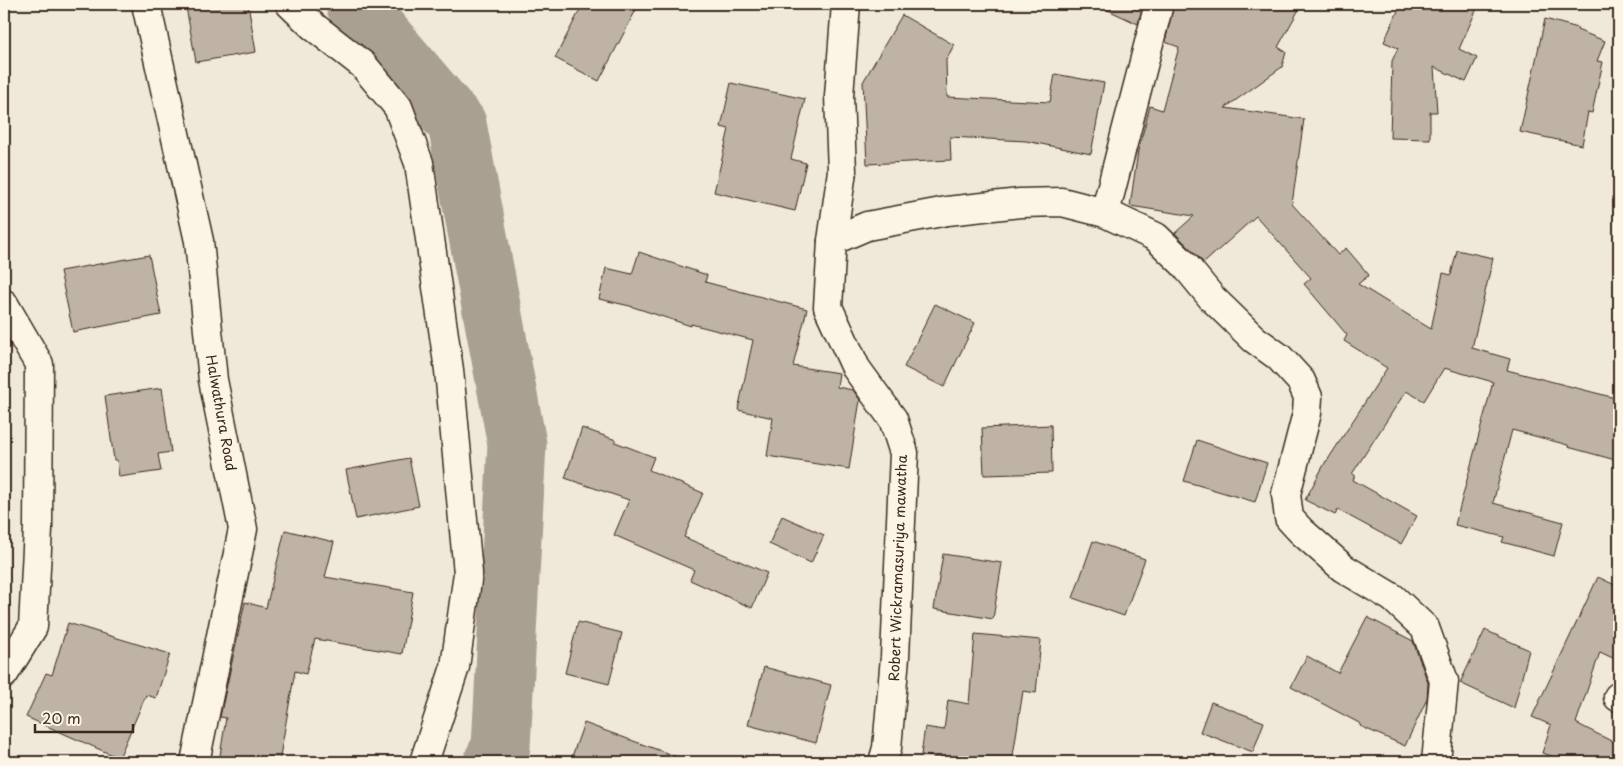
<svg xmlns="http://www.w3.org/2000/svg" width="1623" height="766" viewBox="0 0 1623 766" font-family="'Playpen Sans',sans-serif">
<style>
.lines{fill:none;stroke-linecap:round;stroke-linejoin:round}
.river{stroke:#aaa091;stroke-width:59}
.building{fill:#beb3a4;stroke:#3b2a1e}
.minor-casing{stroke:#3b2a1e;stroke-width:31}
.minor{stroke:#fcf5e5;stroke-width:28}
.labels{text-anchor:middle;stroke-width:5;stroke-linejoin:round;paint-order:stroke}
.street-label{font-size:14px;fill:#3b2a1e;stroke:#fcf5e5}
</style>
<rect width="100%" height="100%" fill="#f0e9d9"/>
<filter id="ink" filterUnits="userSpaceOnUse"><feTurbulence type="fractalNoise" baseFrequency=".02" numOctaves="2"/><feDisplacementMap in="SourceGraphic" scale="10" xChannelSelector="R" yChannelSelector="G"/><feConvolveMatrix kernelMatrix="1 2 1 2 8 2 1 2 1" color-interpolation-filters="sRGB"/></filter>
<g filter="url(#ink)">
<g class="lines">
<polyline class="river" points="355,4 457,124 517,444 501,747 493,762"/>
</g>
<g class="building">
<polygon points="205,4 248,4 256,52 196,62 186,7"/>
<polygon points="583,4 639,4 599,81 555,58"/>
<polygon points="1095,4 1143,4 1138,24"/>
<polygon points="1174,4 1302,4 1278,47 1286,52 1282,67 1225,108 1304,119 1292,204 1338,255 1346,248 1369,275 1358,284 1431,329 1443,273 1451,275 1457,250 1493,258 1472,348 1510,359 1507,370 1619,399 1619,461 1568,447 1568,445 1512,430 1493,503 1563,522 1554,556 1502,542 1504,537 1455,525 1493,382 1444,368 1424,401 1406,391 1352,474 1355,475 1353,480 1417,516 1401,544 1338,510 1335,515 1305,500 1326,461 1327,461 1387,368 1344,341 1347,335 1304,284 1311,278 1256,216 1204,263 1175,233 1194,216 1130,206 1138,151 1150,106 1162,110 1179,47 1165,42"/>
<polygon points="1401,4 1479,4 1459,49 1477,58 1466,82 1434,67 1437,112 1430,112 1430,139 1390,138 1392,61 1398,48 1384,42"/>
<polygon points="902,15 954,45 946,60 947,97 1050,102 1055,74 1104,83 1091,154 1026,141 950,137 951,160 867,164 863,82"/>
<polygon points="1545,19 1578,28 1577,30 1605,41 1597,61 1603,62 1592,113 1588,112 1582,145 1520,132"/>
<polygon points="731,83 805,99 791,159 806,163 795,211 714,192 729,129 721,127"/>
<polygon points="639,252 707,275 705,282 807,309 793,366 839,373 837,387 853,390 860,400 849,469 767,456 773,418 738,410 753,340 691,324 691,326 630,306 599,299 606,268 632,274"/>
<polygon points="149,255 161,315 73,332 60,271"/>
<polygon points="935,304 975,323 944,387 904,367"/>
<polygon points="162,388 171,452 158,454 161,471 119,477 117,460 114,460 105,396"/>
<polygon points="1051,425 1052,473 984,475 982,428"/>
<polygon points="582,428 616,440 615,442 654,457 649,470 703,493 684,537 767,573 752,608 690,580 694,570 614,535 629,500 565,478"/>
<polygon points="1197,440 1267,463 1255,502 1184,481"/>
<polygon points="409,458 419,506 356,519 346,470"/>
<polygon points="782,516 824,535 811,563 769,544"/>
<polygon points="285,530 334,542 325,577 413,592 402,654 315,639 306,674 295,671 279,762 219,762 226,718 220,717 245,602 266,608"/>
<polygon points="1093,541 1145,559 1124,616 1073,598"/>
<polygon points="943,554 1002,563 993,619 934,609"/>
<polygon points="1598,577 1619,587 1619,661 1600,652 1576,723 1619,745 1619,762 1570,762 1542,753 1551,725 1532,717"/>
<polygon points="1367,617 1413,641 1428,683 1427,699 1405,746 1360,726 1361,724 1291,687 1307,656 1338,673"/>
<polygon points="578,622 622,633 609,684 565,673"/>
<polygon points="68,623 170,654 156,698 146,695 119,758 26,717 46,673 52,675"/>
<polygon points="1485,630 1529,650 1514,708 1460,683"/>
<polygon points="975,634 1041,640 1036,693 1023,691 1012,762 965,762 921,755 925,727 944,730 948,700 969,704"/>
<polygon points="764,667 831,685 816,743 748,725"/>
<polygon points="1211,702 1264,722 1253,752 1200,732"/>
<polygon points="584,723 683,759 683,762 570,762"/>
</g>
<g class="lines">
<g class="minor-casing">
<g id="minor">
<polyline points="146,4 199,241 213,380 243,529 195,762"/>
<polyline points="290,4 313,26 363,65 398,107 419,163 449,370 468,573 455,667 424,762"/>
<polyline points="846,4 839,96 842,171 832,241 828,307 856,368 893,419 904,453 895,657 887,748 883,762"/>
<polyline points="1105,213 1159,4"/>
<polyline points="832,241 867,226 947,211 1020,203 1062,202 1105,213 1156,237 1184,264 1212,298 1254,339 1279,357 1301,381 1308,397 1307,413 1286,494 1289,518 1301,531 1343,568 1393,598 1425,628 1444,681 1436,762"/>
<polyline points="4,304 39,364 38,529 33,627 4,674"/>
<polyline points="1618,697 1619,697"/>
</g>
</g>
<use href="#minor" class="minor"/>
</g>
</g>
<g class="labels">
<g class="street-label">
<text transform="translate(221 413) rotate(80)" y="5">Halwathura Road</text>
<text transform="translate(898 568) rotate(-88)" y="5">Robert Wickramasuriya mawatha</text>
</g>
</g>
<rect width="1623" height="766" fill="none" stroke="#fcf5e5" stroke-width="20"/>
<rect x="10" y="10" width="1603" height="746" fill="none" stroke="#3b2a1e" stroke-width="2" filter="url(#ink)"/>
<path d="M35 724v8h98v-8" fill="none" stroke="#3b2a1e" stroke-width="2.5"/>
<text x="42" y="724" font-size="15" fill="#3b2a1e" stroke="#fcf5e5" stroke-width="4" paint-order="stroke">20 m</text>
</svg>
